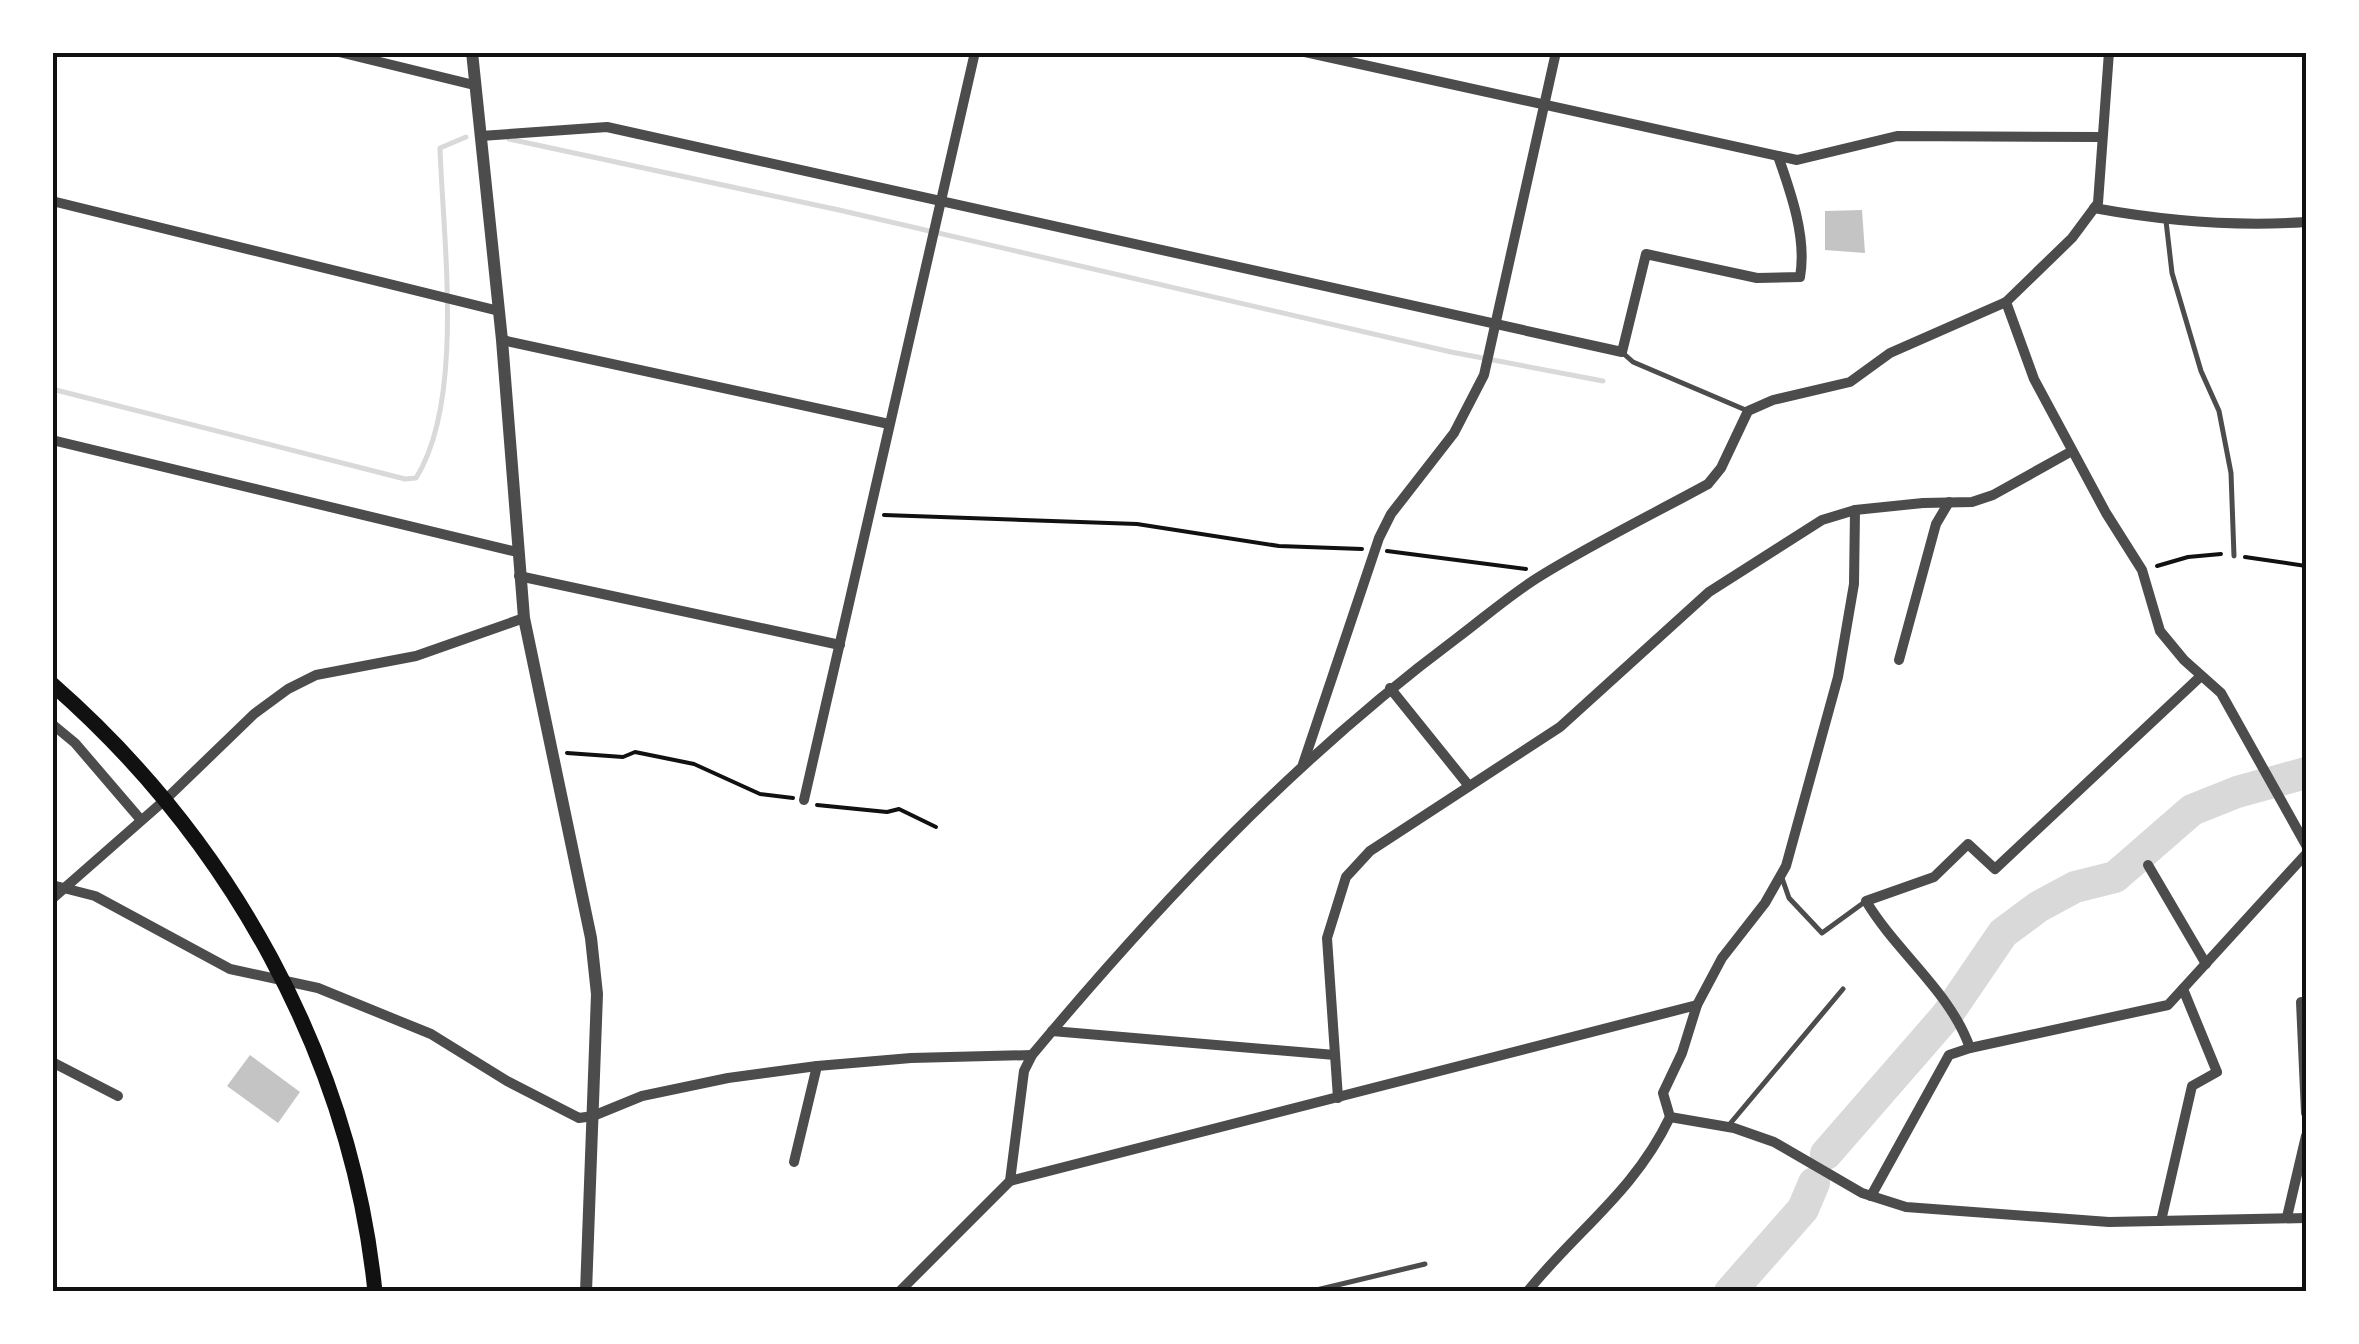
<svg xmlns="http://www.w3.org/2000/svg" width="2359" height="1344" viewBox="0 0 2359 1344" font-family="Bitter,serif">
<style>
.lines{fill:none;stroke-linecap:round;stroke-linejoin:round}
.stream{stroke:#d9d9d9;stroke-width:5}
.river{stroke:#d9d9d9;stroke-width:32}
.building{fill:#c4c4c4}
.path{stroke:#111;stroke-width:4}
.service{stroke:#4c4c4c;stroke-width:5}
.minor{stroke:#4c4c4c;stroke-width:10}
.tertiary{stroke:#4c4c4c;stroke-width:12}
.primary{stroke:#111;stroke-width:15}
.neatline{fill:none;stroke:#111;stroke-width:4}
</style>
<rect width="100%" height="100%" fill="#fff"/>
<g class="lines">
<g class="stream">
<polyline points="509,139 839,210 1451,352 1603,381"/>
<path d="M 52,389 L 405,479 L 416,478 C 465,400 443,240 440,148 L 466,137"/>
</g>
<g class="river">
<polyline points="1826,1154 1947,1015 2003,933 2038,907 2075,887 2115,877 2192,810 2237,792 2306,773"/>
<polyline points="1730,1292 1803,1209 1814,1183"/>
</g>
</g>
<g class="building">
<polygon points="1862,210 1865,253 1825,250 1825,211"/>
<polygon points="250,1055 300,1092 278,1123 227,1086"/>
</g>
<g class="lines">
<g class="path">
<polyline points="884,515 1137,524 1279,546 1362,549"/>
<polyline points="1387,551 1526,569"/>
<polyline points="2245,557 2306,566"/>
<polyline points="2157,566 2188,557 2221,554"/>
<polyline points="567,753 623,757 635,752 694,764 760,794 793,798"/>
<polyline points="817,805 887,812 899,809 936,827"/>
</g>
<g class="service">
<polyline points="2166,221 2172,273 2201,371 2219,411 2231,473 2234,556"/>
<polyline points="1624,354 1633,362 1748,411"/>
<polyline points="1782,878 1789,898 1822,933 1866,901"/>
<polyline points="1729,1125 1843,989"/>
<polyline points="1308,1292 1425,1264"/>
</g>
<g class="minor">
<polyline points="339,52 474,85"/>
<polyline points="1305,52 1797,160 1897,136 2101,137"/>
<path d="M 481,136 L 607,127 L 1622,352 L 1646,254 L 1757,278 L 1800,277 C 1807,238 1791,193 1778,156"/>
<polyline points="52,201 499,311"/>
<path d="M 2094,208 C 2165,221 2234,227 2306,222"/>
<polyline points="2006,302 2034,379 2106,513 2142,570 2160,631 2184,660 2221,693 2306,845"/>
<polyline points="502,340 889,424"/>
<polyline points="52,440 517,552"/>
<polyline points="519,576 840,645"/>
<polyline points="1899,660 1936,524 1949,502"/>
<polyline points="1390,688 1469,786"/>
<polyline points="52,724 75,743 141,820"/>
<polyline points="1303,764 1379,538 1391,514 1454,433 1484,375 1556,52"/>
<polyline points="804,800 975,52"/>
<polyline points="2148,865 2206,964"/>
<polyline points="52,885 95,896 230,969 318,988 431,1034 507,1081 579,1118 593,1116 642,1096 728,1078 817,1066 911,1058 1032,1055"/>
<polyline points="52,899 166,799 254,714 288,689 316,675 416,656 524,618"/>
<polyline points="2301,1002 2306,1113"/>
<polyline points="1052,1031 1335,1055"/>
<path d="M 1970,1048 C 1950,991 1897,953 1866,901 L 1934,877 L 1968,844 L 1995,869 L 2201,676"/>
<polyline points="52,1062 118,1096"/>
<polyline points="1338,1098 1327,938 1346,877 1370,851 1560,727 1709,592 1822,520 1855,510 1923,503 1972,502 1993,495 2072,451"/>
<polyline points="1670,1117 1734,1128 1774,1142 1862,1193 1906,1207 2109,1222 2306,1218"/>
<polyline points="794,1162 817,1066"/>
<polyline points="1010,1181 1697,1005"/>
<polyline points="1871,1196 1949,1055 1970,1048 2168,1005 2306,854"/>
<polyline points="2287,1217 2306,1136"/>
<polyline points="2161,1221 2192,1086 2217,1072 2183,989"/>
<path d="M 899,1292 L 1010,1181 L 1024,1071 L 1032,1055 C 1160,902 1296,758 1457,638 C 1485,617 1512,593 1542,575 C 1596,542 1653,514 1708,484 L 1721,468 L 1748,411 L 1773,400 L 1850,382 L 1890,353 L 2006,302 L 2072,238 L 2098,203 L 2109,52"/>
<path d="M 1527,1292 C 1578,1229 1634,1192 1670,1117 L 1663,1093 L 1682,1053 L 1697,1005 L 1722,958 L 1765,903 L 1786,866 L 1838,677 L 1854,584 L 1855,510"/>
</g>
<polyline class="tertiary" points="472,52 502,340 524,618 591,938 597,994 586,1292"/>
<path class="primary" d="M 52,684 C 229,839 351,1056 375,1292"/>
</g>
<rect width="2359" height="1344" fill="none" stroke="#ffffff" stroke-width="110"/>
<rect x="55" y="55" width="2249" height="1234" class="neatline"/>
</svg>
